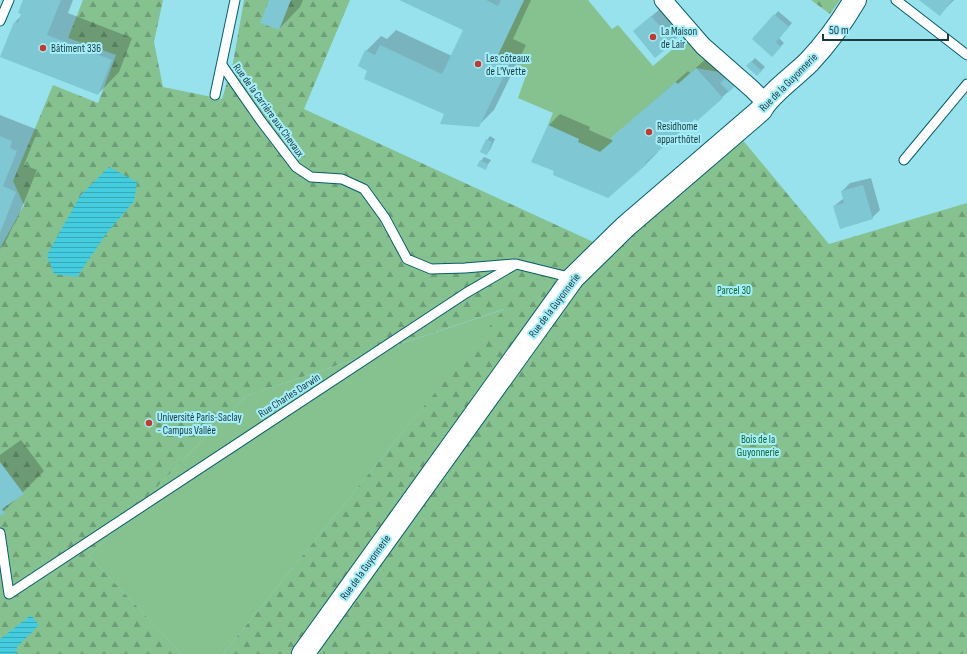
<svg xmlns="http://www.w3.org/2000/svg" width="967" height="654" viewBox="0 0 967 654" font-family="'Sofia Sans Condensed',sans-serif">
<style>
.green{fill:#86c190}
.forest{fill:url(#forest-firs)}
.water{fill:url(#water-rules)}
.shadow{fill:#0003}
.building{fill:#7ec7d3}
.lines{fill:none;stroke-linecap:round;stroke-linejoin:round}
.service-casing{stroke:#055e69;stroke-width:11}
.minor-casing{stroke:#055e69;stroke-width:19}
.tertiary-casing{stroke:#055e69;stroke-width:24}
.service{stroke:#fff;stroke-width:9}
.minor{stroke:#fff;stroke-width:17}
.tertiary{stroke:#fff;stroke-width:22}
.poi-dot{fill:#c5382d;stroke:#a5effb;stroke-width:1.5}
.labels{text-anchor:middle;stroke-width:4;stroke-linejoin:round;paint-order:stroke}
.poi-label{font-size:11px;fill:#1b3a3e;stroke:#a5effb;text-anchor:start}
.street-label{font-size:11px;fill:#1b3a3e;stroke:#a5effb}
.park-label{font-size:11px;fill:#13662d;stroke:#a5effb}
</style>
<defs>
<pattern id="forest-firs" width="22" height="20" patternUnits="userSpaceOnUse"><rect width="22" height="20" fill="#86c190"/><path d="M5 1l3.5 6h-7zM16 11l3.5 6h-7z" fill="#6d9e77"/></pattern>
<pattern id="water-rules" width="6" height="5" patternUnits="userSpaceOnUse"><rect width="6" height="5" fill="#44ccdf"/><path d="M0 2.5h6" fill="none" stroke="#38a7b6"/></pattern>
</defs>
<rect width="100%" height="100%" fill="#98e2ee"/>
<g class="green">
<polygon points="524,0 588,0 612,29 618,25 653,66 687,37 724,73 696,68 678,84 675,82 670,87 611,138 613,141 600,152 578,142 578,139 548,125 553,113 518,98 528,70 498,55"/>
<polygon points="505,309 392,445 223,654 182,654 89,556 246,396"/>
</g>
<g class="forest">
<polygon points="83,0 163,0 154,42 163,87 222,99 233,63 244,0 350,0 304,109 613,251 741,138 829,244 967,203 967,654 223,654 392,445 504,309 246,396 89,556 182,654 0,654 0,248 24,205 13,181 53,85 98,103 116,55 68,38"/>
<polygon points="811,0 840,0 830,14"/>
</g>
<g class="water">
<polygon points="109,167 137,182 134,201 106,234 77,277 54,274 47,255 80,196"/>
<polygon points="31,615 39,625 17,647 16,654 0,654 0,639"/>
</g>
<g class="shadow">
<polygon points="24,0 73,0 68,13 132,38 119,72 98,94 15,22 21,16"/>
<polygon points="270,0 303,0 300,7 279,29"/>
<polygon points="401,0 531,0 513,39 526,45 494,110 478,126 446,114 366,51 381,36 387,39 396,30 452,56 464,30"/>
<polygon points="921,0 954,0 939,15"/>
<polygon points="660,9 681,34 673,41 634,31"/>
<polygon points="778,11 792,23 779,38 784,43 772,56 775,15"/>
<polygon points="708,57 727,78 729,91 697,120 695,118 657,151 658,152 646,164 554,174 548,126 560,114 590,127 589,130 614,141 624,127 688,71 690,73"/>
<polygon points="755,58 765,67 757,75 747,66"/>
<polygon points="0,115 38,130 24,165 37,170 16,222 13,226 7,239 0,249"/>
<polygon points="490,136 495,139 490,150 486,154 487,140"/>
<polygon points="484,157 491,160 485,169 481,161"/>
<polygon points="871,178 880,210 872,218 834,206 844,198 842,191 850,183"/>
<polygon points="21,440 44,471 0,515 0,455"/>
</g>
<g class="building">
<polygon points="23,0 61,0 47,35 112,60 98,95 0,57 14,22 18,23 21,14 18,13"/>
<polygon points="269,0 291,0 279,30 260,23"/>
<polygon points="399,0 486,0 498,6 501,0 524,0 498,55 511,61 479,127 440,124 444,114 364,79 367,71 358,66 365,50 375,55 380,45 442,74 463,30"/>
<polygon points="919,0 952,0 940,16"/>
<polygon points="774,14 789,27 776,42 781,47 772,57 752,39"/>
<polygon points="651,16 674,42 655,58 633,31"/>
<polygon points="751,61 762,71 757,76 746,66"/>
<polygon points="696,68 723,98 697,121 695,119 645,163 647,164 608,198 553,175 554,171 531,162 548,125 579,139 578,142 600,152 613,141 611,138 670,87 675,82 678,84"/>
<polygon points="728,76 736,85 729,92 720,83"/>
<polygon points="0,136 12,141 10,148 17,151 3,186 16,192 0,233"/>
<polygon points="486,139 492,142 487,155 480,152"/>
<polygon points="480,160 488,164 486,170 477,166"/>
<polygon points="863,185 873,219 840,229 833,206 844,203 841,191"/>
<polygon points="0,462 24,494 2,509 5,513 0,516"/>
</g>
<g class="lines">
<g class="service-casing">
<g id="service">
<polyline points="896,0 967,55"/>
<polyline points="0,21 9,0"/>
<polyline points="222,65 261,121 296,167 311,177 342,179 364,189 385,218 407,259 431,269 465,268 513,264"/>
<polyline points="215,95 235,0"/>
<polyline points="904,160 967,84"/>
<polyline points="0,533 9,594 466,293 516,264 573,278"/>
</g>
</g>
<g class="minor-casing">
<polyline id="minor" points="663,0 703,46 752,89 765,102"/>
</g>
<g class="tertiary-casing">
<path id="tertiary" d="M 303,654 L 573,278 L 625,227 L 761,110 C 768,95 796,75 809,62 C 827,43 842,22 855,0"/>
</g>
<use href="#service" class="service"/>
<use href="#minor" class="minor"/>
<use href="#tertiary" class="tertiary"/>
</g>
<g class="poi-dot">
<circle cx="653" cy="37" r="4"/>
<circle cx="43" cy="48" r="4"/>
<circle cx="478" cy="64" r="4"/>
<circle cx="649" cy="132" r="4"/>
<circle cx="149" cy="423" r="4"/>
</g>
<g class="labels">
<g class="poi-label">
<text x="661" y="35">La Maison<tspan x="661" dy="13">de Lair</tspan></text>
<text x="51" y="52">Bâtiment 336</text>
<text x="486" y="62">Les côteaux<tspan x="486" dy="13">de L'Yvette</tspan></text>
<text x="657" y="130">Residhome<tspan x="657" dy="13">apparthôtel</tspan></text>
<text x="157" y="421">Université Paris-Saclay<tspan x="157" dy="13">- Campus Vallée</tspan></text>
</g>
<g class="street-label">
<text transform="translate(788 82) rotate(-45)" y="4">Rue de la Guyonnerie</text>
<text transform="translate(269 110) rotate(54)" y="4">Rue de la Carrière aux Chevaux</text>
<text transform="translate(554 305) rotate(-53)" y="4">Rue de la Guyonnerie</text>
<text transform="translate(289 395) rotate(-33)" y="4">Rue Charles Darwin</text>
<text transform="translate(365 567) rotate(-54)" y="4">Rue de la Guyonnerie</text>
</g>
<g class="park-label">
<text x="734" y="294">Parcel 30</text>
<text x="758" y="443">Bois de la<tspan x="758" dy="13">Guyonnerie</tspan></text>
</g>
</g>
<path d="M823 34v6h125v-6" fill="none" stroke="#1b3a3e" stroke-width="2"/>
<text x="829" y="34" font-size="12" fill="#1b3a3e" stroke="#a5effb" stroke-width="3" paint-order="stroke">50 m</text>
</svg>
